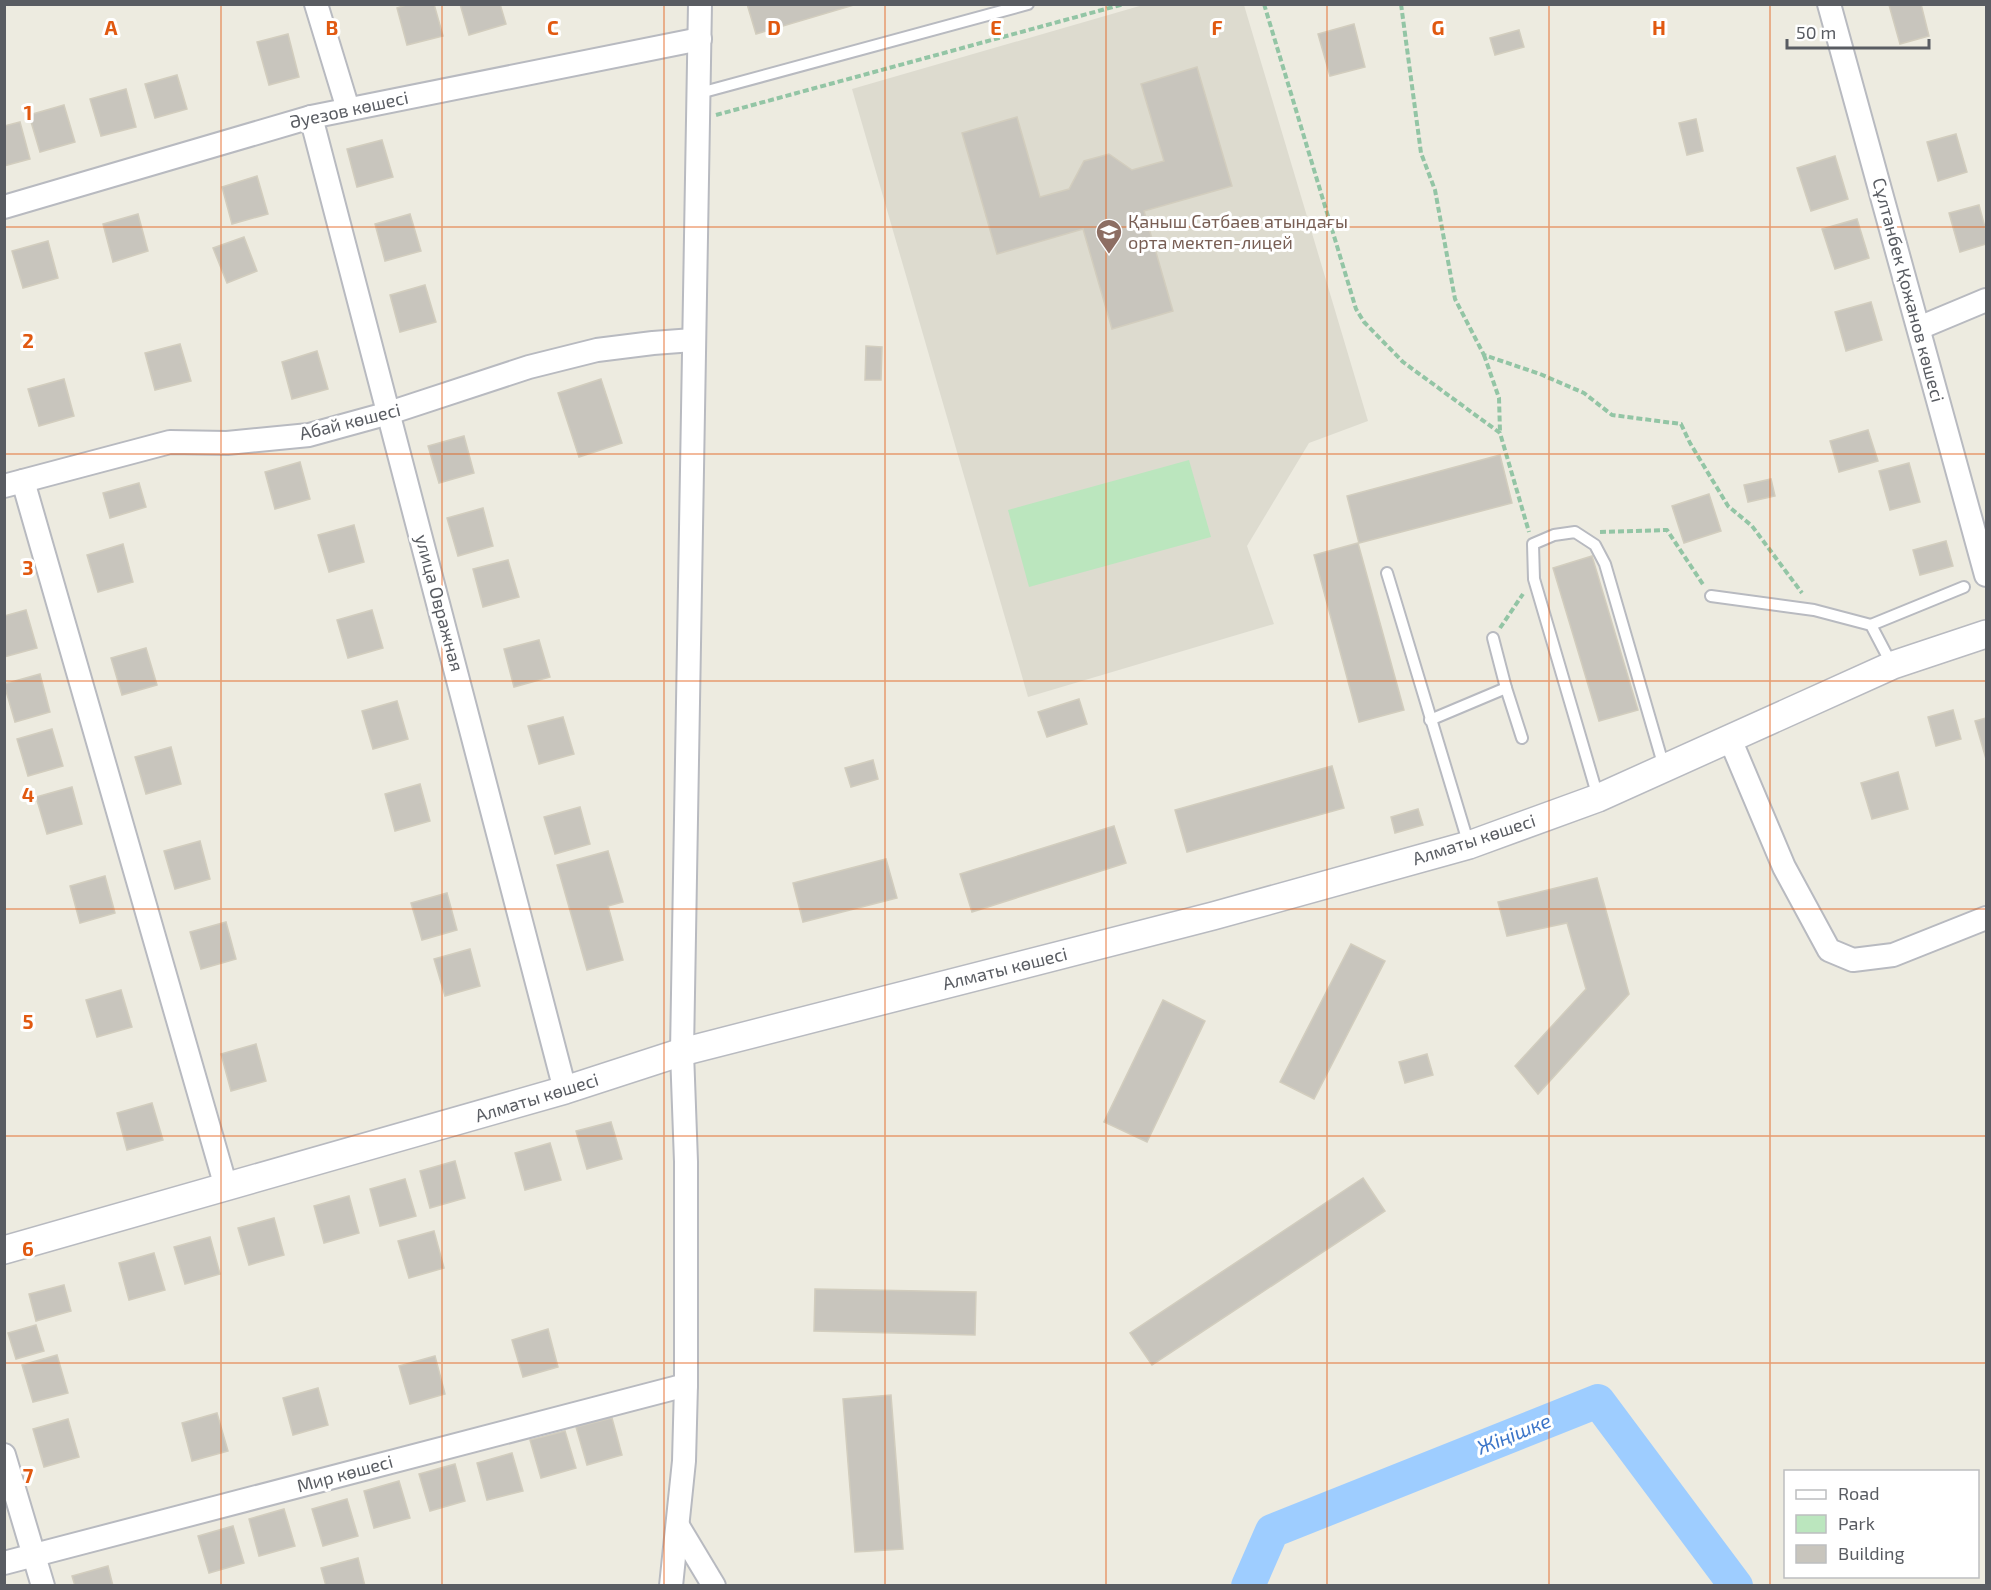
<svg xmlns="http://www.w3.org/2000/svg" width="1991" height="1590" viewBox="0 0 1991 1590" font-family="'Exo 2',sans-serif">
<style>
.education{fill:#dddbcf}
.green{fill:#bbe6be}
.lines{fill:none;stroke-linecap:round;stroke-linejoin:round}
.river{stroke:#9ecdff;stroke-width:34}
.building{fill:#c8c5bd;stroke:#d2cdbe;stroke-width:1.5}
.service-casing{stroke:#b8bac0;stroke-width:14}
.minor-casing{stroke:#b8bac0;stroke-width:26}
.tertiary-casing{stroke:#b8bac0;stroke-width:30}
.path{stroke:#93c5a5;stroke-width:4;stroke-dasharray:6 3;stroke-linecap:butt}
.service{stroke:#fff;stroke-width:10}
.minor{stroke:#fff;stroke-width:22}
.tertiary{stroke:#fff;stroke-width:27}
.grid{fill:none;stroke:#e15910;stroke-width:1.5;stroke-opacity:0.55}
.labels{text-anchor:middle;stroke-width:6;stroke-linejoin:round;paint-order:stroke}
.street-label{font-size:18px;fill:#595c62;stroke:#fff}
.education-label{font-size:18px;fill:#785e54;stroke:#fff;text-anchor:start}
.water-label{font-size:20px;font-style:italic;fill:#3c75c8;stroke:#fff}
.grid-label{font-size:20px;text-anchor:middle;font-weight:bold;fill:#e15910;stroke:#fff;stroke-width:6;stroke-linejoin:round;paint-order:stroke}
</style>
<rect width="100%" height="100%" fill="#edebe0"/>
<polygon class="education" points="1143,5 1244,5 1368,421 1309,443 1247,546 1274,624 1028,697 852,89"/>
<polygon class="green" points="1189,460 1211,537 1029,587 1008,510"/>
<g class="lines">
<polyline class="river" points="1248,1586 1272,1531 1598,1401 1736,1586"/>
</g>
<g class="building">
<polygon points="409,4 434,4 443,36 407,45 397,8"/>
<polygon points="460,4 500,4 506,24 469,35"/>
<polygon points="747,4 854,4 854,5 756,34"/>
<polygon points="1892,4 1921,4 1929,36 1900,44 1889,5"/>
<polygon points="1354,24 1365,67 1330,76 1318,34"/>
<polygon points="1519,30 1524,47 1495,55 1490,38"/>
<polygon points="288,34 299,77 269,85 257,42"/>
<polygon points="1197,67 1232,186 1144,211 1173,311 1112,329 1083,229 997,254 962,133 1017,117 1040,197 1069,189 1084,161 1109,154 1132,170 1164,161 1141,84"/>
<polygon points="177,75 187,109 155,118 145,84"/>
<polygon points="126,89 136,127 101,136 90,99"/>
<polygon points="64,105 75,142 40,152 29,115"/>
<polygon points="1696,119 1703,151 1687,155 1679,123"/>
<polygon points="20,122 30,159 4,166 4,126"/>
<polygon points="1956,134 1967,172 1938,181 1927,142"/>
<polygon points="382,140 393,177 357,187 347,149"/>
<polygon points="1835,156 1848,199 1811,211 1797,168"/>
<polygon points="257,176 268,214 232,224 222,187"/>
<polygon points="1979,205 1986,231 1986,244 1960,252 1949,213"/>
<polygon points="138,214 148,251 113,262 103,224"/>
<polygon points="410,214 421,251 385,261 375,224"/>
<polygon points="1857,219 1869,258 1835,269 1822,229"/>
<polygon points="244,237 257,271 227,283 213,248"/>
<polygon points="48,241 58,278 23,288 12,251"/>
<polygon points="425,285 436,322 400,332 390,295"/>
<polygon points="1871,302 1882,340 1846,351 1835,312"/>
<polygon points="180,344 191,381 155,390 145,353"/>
<polygon points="866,346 882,347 881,380 865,380"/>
<polygon points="317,351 328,389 292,399 282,362"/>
<polygon points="64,379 74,416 39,426 28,389"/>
<polygon points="601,379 622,443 579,457 558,393"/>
<polygon points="1868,430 1878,461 1839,472 1830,441"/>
<polygon points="464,436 474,473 439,483 428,446"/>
<polygon points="1500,455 1512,503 1359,543 1347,496"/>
<polygon points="300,462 310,499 275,509 265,472"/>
<polygon points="1909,463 1920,502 1890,510 1879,471"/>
<polygon points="1771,479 1775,496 1748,502 1744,485"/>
<polygon points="139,483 146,507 110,518 103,493"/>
<polygon points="1709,494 1721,531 1684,543 1672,506"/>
<polygon points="483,508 493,546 458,556 447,518"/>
<polygon points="354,525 364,562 329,572 318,535"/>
<polygon points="1946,541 1953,566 1920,575 1913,550"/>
<polygon points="1358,543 1404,710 1359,722 1314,555"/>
<polygon points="123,544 133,582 98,592 87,555"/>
<polygon points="1592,556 1638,710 1599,721 1553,568"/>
<polygon points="508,560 519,597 483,607 473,569"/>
<polygon points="26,610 37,648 4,657 4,616"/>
<polygon points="372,610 383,648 348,658 337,620"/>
<polygon points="539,640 550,677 514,687 504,649"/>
<polygon points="146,648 157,685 122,695 111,658"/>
<polygon points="40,674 50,712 15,722 4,684"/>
<polygon points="1079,699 1087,724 1047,737 1038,712"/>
<polygon points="397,701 408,739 373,749 362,711"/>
<polygon points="1953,710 1961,739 1936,746 1928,717"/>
<polygon points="563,717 574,754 539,764 528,726"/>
<polygon points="1986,718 1986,759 1975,721"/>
<polygon points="52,729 63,766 28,776 17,739"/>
<polygon points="171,747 181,784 146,794 135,757"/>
<polygon points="873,760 878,779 851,787 845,768"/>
<polygon points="1332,766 1344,808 1187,852 1175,810"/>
<polygon points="1898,772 1908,809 1872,819 1861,783"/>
<polygon points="420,784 430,821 395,831 385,794"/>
<polygon points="72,787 82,824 47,834 36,797"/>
<polygon points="580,807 590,844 555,854 544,817"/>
<polygon points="1418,809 1423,825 1395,833 1391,817"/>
<polygon points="1114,826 1126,863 972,912 960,874"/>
<polygon points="200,841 210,879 175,889 164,851"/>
<polygon points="608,851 623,902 608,906 623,960 587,970 557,865"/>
<polygon points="886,859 897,898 803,922 793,883"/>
<polygon points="105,876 115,913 80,923 70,886"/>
<polygon points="1597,878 1629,994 1538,1094 1515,1066 1586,989 1567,923 1507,936 1498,902"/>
<polygon points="447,893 457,930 422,940 411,903"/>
<polygon points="226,922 236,959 201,969 190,932"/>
<polygon points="1351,944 1385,961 1314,1099 1280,1082"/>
<polygon points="470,949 480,986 445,996 434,959"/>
<polygon points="121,990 132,1027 97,1037 86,1000"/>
<polygon points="1163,1000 1205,1021 1147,1142 1104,1122"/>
<polygon points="256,1044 266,1081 231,1091 221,1054"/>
<polygon points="1427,1054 1433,1075 1405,1083 1399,1062"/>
<polygon points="152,1103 163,1140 127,1150 117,1113"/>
<polygon points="611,1122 622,1159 587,1169 576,1131"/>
<polygon points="550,1143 561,1180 525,1190 515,1153"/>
<polygon points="455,1161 465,1198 430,1208 420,1171"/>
<polygon points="1363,1178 1385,1211 1152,1365 1130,1333"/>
<polygon points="405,1179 416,1216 380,1226 370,1189"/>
<polygon points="349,1196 359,1233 324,1243 314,1206"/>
<polygon points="274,1218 284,1255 249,1265 238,1228"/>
<polygon points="434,1231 444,1268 409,1278 398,1241"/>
<polygon points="210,1237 220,1274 185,1284 174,1247"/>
<polygon points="154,1253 165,1290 129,1300 119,1263"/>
<polygon points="64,1285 71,1311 36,1321 29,1294"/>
<polygon points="815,1289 976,1292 975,1335 814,1331"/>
<polygon points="36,1325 44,1351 16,1359 8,1333"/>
<polygon points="548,1329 558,1367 523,1377 512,1340"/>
<polygon points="57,1355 68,1393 33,1402 22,1365"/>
<polygon points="435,1356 445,1394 410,1404 399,1366"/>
<polygon points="318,1388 328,1425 293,1435 283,1398"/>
<polygon points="891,1395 903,1549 855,1552 843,1399"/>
<polygon points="217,1413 228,1451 192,1461 182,1423"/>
<polygon points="612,1418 622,1455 587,1465 576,1427"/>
<polygon points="68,1419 79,1457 44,1467 33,1429"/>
<polygon points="565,1431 576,1468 541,1478 530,1440"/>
<polygon points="512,1453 523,1491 487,1500 477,1463"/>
<polygon points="455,1464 465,1501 430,1511 419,1474"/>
<polygon points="399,1481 410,1518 374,1528 364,1491"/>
<polygon points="347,1499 358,1536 323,1546 312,1509"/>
<polygon points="284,1509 295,1546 259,1556 249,1519"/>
<polygon points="233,1526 244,1563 209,1573 198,1536"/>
<polygon points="358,1558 365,1586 326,1586 321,1568"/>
<polygon points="108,1566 113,1586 75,1586 72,1576"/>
</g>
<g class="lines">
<g class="service-casing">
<g id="service">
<polyline points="700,93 1028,4"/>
<polyline points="1387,573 1469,845"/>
<polyline points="1711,596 1814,610 1871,625 1892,665"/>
<polyline points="1871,625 1964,587"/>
<polyline points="1493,638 1506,688"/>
<polyline points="1430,720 1506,688 1522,738"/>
<polyline points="1598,797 1534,579 1533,544 1554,535 1575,532 1595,545 1605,564 1664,767"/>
</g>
</g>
<g class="minor-casing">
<g id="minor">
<polyline points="316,4 348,109"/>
<polyline points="1829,4 1986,575"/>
<polyline points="311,117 565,1090"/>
<polyline points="4,207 311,117 700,39"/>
<polyline points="1919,328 1986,300"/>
<polyline points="23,481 226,1187"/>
<polyline points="4,486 170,442 227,443 309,435 389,413 529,367 597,350 653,343 693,340"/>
<polyline points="1730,739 1784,867 1829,950 1853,960 1893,955 1986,918"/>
<polyline points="4,1455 43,1586"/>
<polyline points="678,1526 714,1586"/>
<polyline points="4,1563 686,1385"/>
<polyline points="671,1586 684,1461 686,1385 686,1162 682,1052 700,4"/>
</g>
</g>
<g class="tertiary-casing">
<polyline id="tertiary" points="4,1250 565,1090 682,1052 1213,916 1469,845 1598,798 1893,665 1986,634"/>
</g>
<g class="path">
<polyline points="1264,4 1356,309 1364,322 1403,362 1500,433 1529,532"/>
<polyline points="1401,4 1421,153 1435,190 1455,299 1484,355 1540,374 1584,393 1612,415 1681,424 1690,443 1728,506 1752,526 1802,593"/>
<polyline points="716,115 1124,4"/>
<polyline points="1484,355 1499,398 1500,432"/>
<polyline points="1600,532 1667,530 1704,586"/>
<polyline points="1500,628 1523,594"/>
</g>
<use href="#service" class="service"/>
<use href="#minor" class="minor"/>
<use href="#tertiary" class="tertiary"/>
</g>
<path class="grid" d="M 221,4 L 221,1586M 442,4 L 442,1586M 664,4 L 664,1586M 885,4 L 885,1586M 1106,4 L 1106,1586M 1327,4 L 1327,1586M 1549,4 L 1549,1586M 1770,4 L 1770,1586M 4,227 L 1986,227M 4,454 L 1986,454M 4,681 L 1986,681M 4,909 L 1986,909M 4,1136 L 1986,1136M 4,1363 L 1986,1363"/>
<defs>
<g id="school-pin" transform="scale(1.35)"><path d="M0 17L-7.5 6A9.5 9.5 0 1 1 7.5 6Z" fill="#8d6e63" stroke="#fff"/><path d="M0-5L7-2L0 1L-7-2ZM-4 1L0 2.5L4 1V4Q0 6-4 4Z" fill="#fff"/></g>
</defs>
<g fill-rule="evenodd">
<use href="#school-pin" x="1109" y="232"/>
</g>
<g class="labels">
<g class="street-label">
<text transform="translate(349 110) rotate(-12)" y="6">Әуезов көшесі</text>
<text transform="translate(1908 290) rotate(75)" y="6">Сұлтанбек Қожанов көшесі</text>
<text transform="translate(350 422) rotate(-14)" y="6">Абай көшесі</text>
<text transform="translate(439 603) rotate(75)" y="6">улица Овражная</text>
<text transform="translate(1474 840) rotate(-18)" y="6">Алматы көшесі</text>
<text transform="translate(1005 969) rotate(-14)" y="6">Алматы көшесі</text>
<text transform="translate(537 1098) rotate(-17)" y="6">Алматы көшесі</text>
<text transform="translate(345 1474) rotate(-15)" y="6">Мир көшесі</text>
</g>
<g class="education-label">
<text x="1128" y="228">Қаныш Сәтбаев атындағы<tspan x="1128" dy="21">орта мектеп-лицей</tspan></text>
</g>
<g class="water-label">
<text transform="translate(1514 1434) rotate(-22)" y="7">Жіңішке</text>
</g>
</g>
<g class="grid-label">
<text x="111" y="35">A</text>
<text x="332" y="35">B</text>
<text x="553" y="35">C</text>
<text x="774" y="35">D</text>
<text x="996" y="35">E</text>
<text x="1217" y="35">F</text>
<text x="1438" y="35">G</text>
<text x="1659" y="35">H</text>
<text x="28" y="120">1</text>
<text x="28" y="348">2</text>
<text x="28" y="575">3</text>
<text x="28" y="802">4</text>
<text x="28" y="1029">5</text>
<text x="28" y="1256">6</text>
<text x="28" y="1483">7</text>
</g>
<rect width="1991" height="1590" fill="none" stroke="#595c62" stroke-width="12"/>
<rect x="1784" y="1470" width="195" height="108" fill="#ffffff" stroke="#bdbec0" stroke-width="1.5"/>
<rect x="1796" y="1490" width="30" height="9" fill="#ffffff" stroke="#bdbec0" stroke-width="1.5"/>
<text x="1838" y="1500" font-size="18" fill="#595c62">Road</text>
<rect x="1796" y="1515" width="30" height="18" fill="#bbe6be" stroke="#bdbec0" stroke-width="1.5"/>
<text x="1838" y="1530" font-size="18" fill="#595c62">Park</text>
<rect x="1796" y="1545" width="30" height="18" fill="#c8c5bd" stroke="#bdbec0" stroke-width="1.5"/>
<text x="1838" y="1560" font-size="18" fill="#595c62">Building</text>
<path d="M1787 39v9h142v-9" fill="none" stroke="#595c62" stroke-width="3"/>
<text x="1796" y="39" font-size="18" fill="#595c62" stroke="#ffffff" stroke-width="4.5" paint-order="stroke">50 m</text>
</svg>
